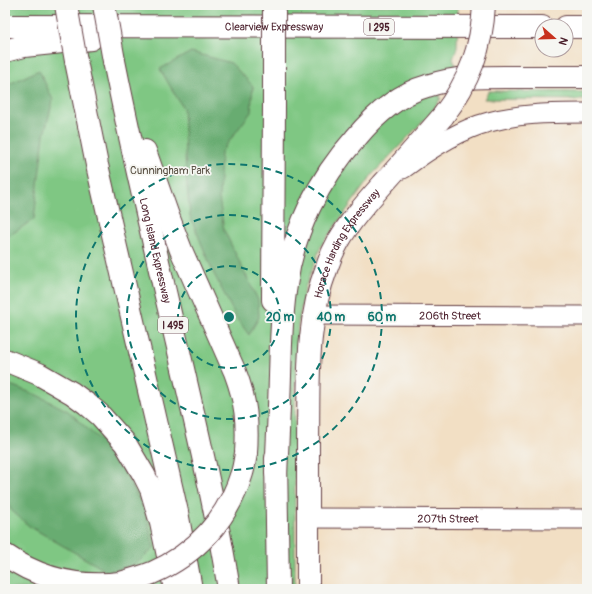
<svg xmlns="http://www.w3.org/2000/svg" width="592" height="594" viewBox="0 0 592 594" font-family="Pangolin,sans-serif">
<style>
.green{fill:#7fc783;stroke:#647357}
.forest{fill:#67ac71;stroke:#58664e}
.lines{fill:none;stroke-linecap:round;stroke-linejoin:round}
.minor-casing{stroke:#633c42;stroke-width:21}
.major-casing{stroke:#633c42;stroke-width:24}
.highway-casing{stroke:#633c42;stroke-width:24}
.minor{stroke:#fff;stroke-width:19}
.major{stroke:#fff;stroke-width:22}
.highway{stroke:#fff;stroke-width:22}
.major-bridge-casing{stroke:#633c42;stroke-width:24;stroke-linecap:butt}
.highway-bridge-casing{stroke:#633c42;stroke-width:24;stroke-linecap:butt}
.major-bridge{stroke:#fff;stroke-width:22}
.highway-bridge{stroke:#fff;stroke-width:22}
.ring{fill:none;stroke:#0f766e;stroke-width:2;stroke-dasharray:7 5}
.labels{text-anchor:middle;stroke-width:3.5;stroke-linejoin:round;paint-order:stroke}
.shield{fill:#f6f6f2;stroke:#7e6067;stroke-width:1}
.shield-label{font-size:10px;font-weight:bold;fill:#4a1f2b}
.street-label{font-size:11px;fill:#4a1f2b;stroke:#f6f6f2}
.park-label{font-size:11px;fill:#5a5145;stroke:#f6f6f2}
.centre{fill:#0f766e;stroke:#f6f6f2;stroke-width:2}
.ring-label{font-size:12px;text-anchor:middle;font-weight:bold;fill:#0f766e;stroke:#f6f6f2;stroke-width:3.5;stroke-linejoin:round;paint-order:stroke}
</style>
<rect width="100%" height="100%" fill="#f6f6f2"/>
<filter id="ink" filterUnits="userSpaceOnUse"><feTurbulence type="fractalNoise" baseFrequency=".025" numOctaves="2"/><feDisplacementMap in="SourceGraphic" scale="8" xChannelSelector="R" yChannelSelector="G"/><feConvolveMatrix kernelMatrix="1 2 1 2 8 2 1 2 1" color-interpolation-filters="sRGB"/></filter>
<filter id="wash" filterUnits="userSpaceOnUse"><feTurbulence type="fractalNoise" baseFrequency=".012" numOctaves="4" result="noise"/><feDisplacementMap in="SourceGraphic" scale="16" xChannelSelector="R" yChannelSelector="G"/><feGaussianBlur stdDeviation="0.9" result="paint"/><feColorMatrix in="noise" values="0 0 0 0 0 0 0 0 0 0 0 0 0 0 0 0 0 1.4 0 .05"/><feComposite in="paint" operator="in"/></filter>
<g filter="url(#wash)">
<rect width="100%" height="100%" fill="#f2dfc4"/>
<g class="green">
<polygon points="5,5 458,5 457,48 453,59 456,66 450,68 439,99 441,98 431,113 372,175 321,246 305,288 298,325 295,394 295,589 5,589"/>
<polygon points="489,91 587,92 587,100 484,99"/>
</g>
<g class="forest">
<polygon points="191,52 231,63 253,86 251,112 221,152 219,198 224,230 258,300 259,317 249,335 236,317 214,274 190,216 186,176 183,108 160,69"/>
<polygon points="39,70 53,100 44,135 34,219 9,236 5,240 5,86"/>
<polygon points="5,383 37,395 68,411 114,453 146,512 154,548 136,564 108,572 29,526 11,510 5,497"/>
</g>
</g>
<g filter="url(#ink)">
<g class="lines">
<g class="minor-casing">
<g id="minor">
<path d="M 403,169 C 428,150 458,130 489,122 C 521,113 554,113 587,113"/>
<path id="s1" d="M 313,315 L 587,316"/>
<path id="s2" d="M 308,518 L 587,519"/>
</g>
</g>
<g class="major-casing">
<g id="major">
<path id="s3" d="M 308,589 C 308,540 308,492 308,443 C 309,384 305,323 327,267 C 330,258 334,249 338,242 C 350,221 367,202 383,184 C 403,162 423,139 443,116"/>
</g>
</g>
<g class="highway-casing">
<g id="highway">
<path id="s4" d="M 5,26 L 542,27"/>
<polyline points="566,27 587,27"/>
<polyline points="5,51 24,46 91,39"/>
<polyline points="76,61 97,165 177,512 191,589"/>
<path id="s5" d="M 114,61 C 134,160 157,258 180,356 C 198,433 216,510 229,589"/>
<path d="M 145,151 L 168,216 L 181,250 L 235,372 C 246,401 248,422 246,453"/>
<polyline points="273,300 274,104"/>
<polyline points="5,360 39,374 72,393 87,404 100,415 125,443 144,475 151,489 161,523 175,589"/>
<polyline points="276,458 278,589"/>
<path d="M 276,473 C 278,440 279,408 280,376 C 281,345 281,315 286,285 C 293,231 319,179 355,139 C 374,116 398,94 427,86 C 458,76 485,77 517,77 C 540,77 564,77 587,77"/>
<path d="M 5,555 C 40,579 78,588 120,583"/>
</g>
</g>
<use href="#minor" class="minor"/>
<use href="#major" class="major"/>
<use href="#highway" class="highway"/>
<g class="major-bridge-casing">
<path id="major-bridge" d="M 443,116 C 469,82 482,48 484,5"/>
</g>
<g class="highway-bridge-casing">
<g id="highway-bridge">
<polyline points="66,5 76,61"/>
<polyline points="104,5 114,61"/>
<polyline points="274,104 274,5"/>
<path d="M 120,583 C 131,580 142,577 152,573 C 196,554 228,519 242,473 C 244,467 245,459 246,453"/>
</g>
</g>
<use href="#major-bridge" class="major-bridge"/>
<use href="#highway-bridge" class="highway-bridge"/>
</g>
</g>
<g class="ring">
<circle cx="229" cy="317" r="51"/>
<circle cx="229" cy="317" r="102"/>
<circle cx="229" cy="317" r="153"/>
</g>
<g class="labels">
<g class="shield">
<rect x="364" y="19" width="30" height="16" rx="3"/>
<rect x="158" y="317" width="30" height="16" rx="3"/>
</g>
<g class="shield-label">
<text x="379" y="31">I 295</text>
<text x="173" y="329">I 495</text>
</g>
<g class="street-label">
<text dy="4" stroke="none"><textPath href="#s4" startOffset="269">Clearview Expressway</textPath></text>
<text dy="4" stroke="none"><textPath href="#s3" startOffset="354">Horace Harding Expressway</textPath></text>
<text dy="4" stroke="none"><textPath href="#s5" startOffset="194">Long Island Expressway</textPath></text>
<text dy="4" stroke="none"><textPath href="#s1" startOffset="137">206th Street</textPath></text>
<text dy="4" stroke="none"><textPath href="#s2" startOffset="140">207th Street</textPath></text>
</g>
<g class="park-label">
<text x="170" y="174">Cunningham Park</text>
</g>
</g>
<circle cx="229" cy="317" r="6" class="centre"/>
<g class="ring-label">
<text x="280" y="321">20 m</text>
<text x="331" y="321">40 m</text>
<text x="382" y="321">60 m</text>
</g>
<rect width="592" height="594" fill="none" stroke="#f6f6f2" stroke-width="20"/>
<g transform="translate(554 38) rotate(110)"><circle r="19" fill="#f6f6f2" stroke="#b1a0a2"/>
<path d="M0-3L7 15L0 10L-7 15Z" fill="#c8321e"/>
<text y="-6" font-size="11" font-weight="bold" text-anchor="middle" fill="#4a1f2b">N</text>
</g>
</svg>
